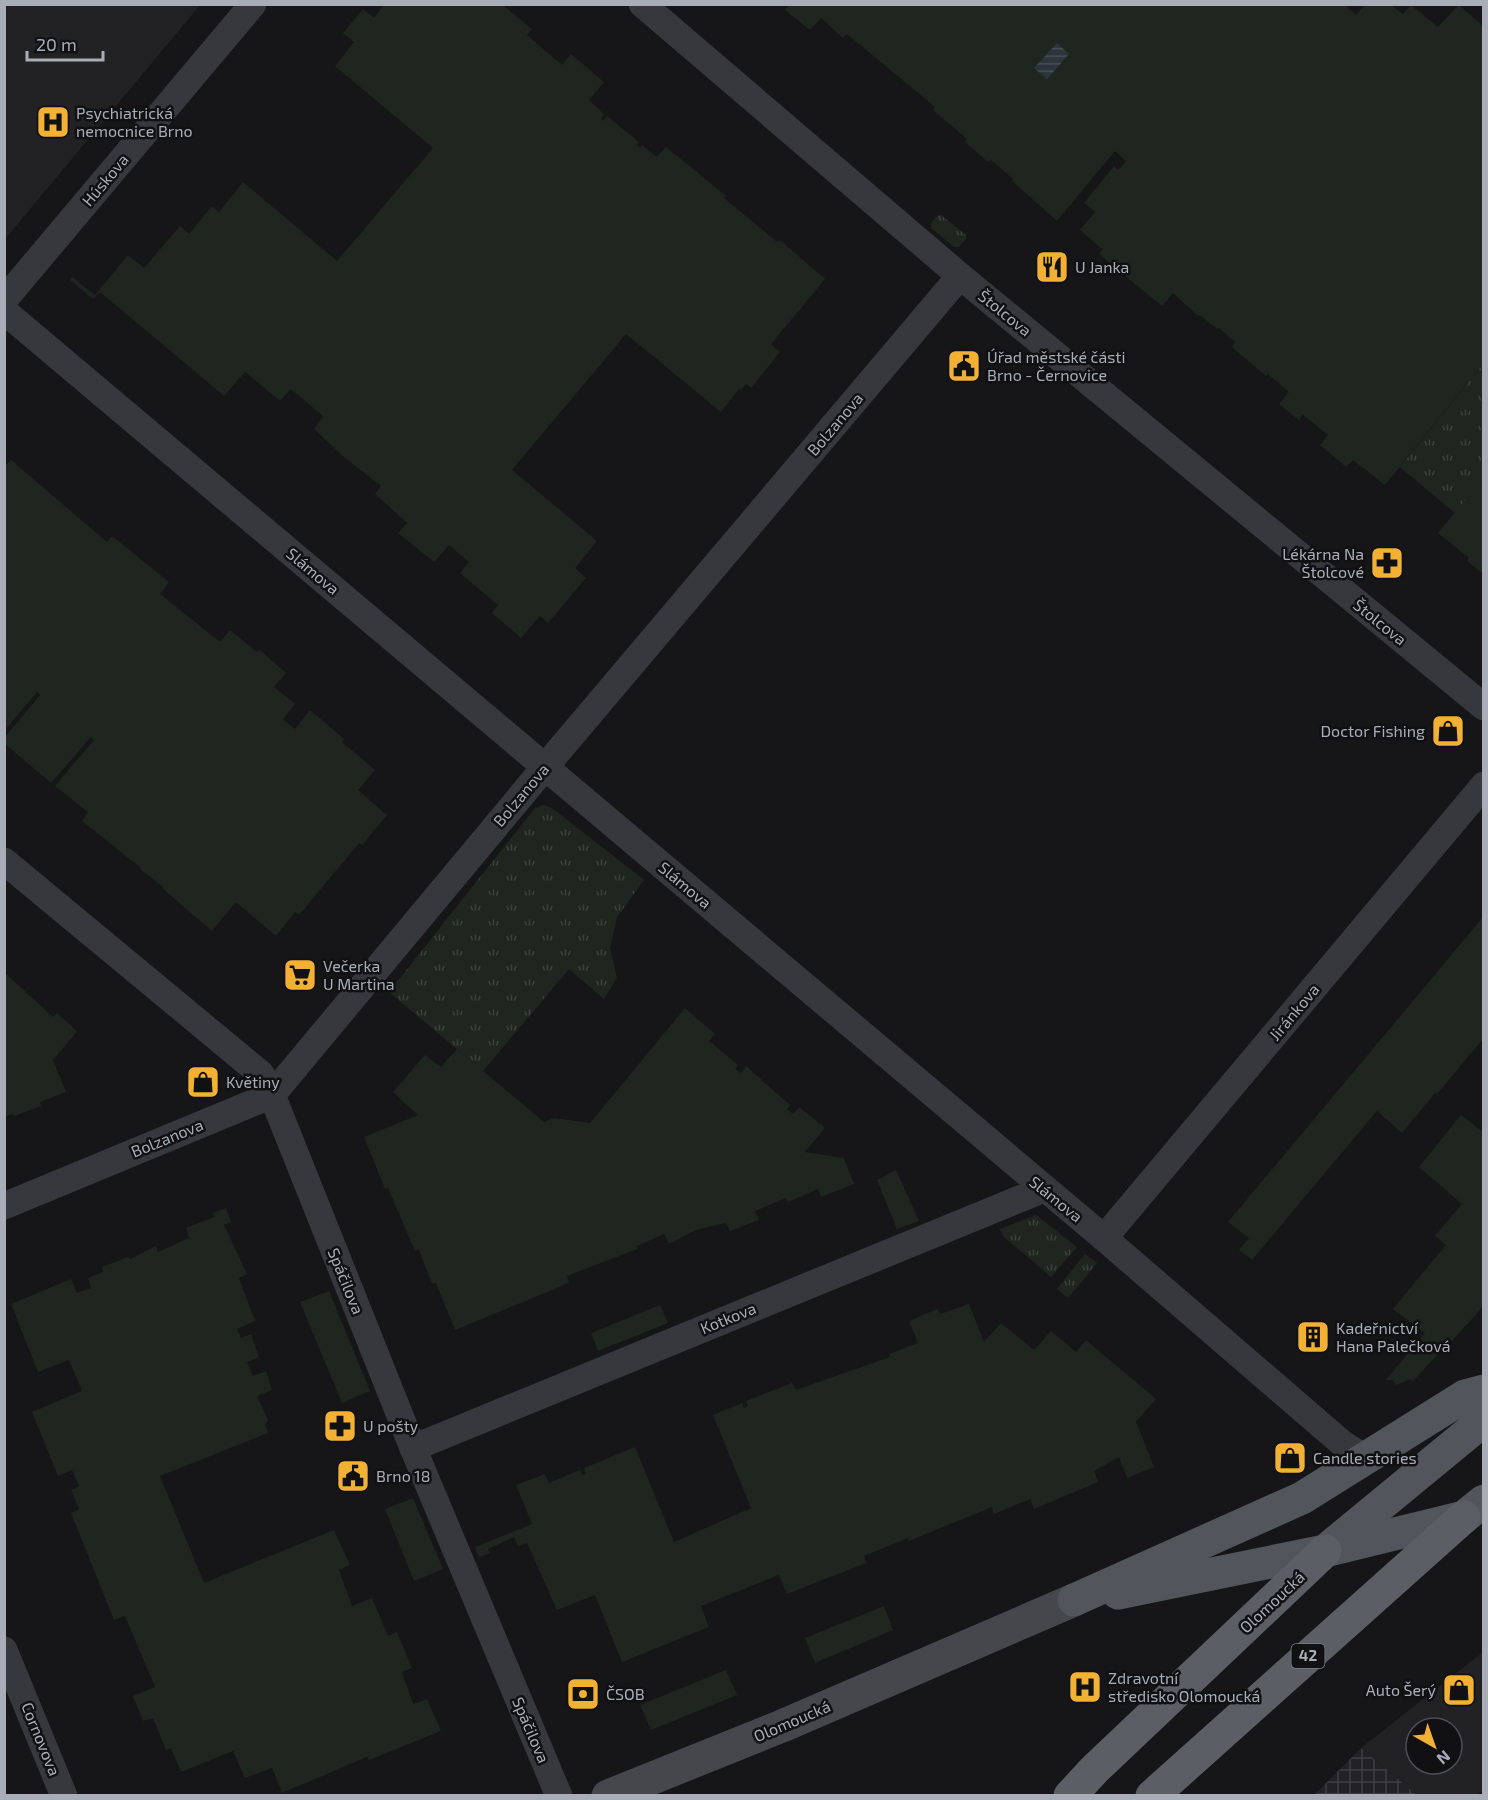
<svg xmlns="http://www.w3.org/2000/svg" width="1488" height="1800" viewBox="0 0 1488 1800" font-family="'Exo 2',sans-serif">
<style>
.built{fill:#222225;fill-rule:evenodd}
.industrial{fill:url(#industrial-grid)}
.grass{fill:url(#grass-tufts)}
.garden{fill:#1e261f}
.water{fill:url(#water-rules)}
.lines{fill:none;stroke-linecap:round;stroke-linejoin:round}
.minor{stroke:#37383d;stroke-width:27}
.secondary{stroke:#45474d;stroke-width:33}
.primary{stroke:#53555c;stroke-width:33}
.trunk{stroke:#5b5e65;stroke-width:33}
.labels{text-anchor:middle;stroke-width:5;stroke-linejoin:round;paint-order:stroke}
.shield{fill:#111113;stroke:#7b7e86;stroke-width:1.5}
.shield-label{font-size:15px;font-weight:bold;fill:#a8adb8}
.poi-label{font-size:16px;fill:#a8adb8;stroke:#111113;text-anchor:start}
.street-label{font-size:16px;fill:#a8adb8;stroke:#111113}
</style>
<defs>
<pattern id="industrial-grid" width="8" height="8" patternUnits="userSpaceOnUse" patternTransform="scale(1.5)"><rect width="8" height="8" fill="#222225"/><path d="M0 4h8M4 0v8" fill="none" stroke="#3f3f43"/></pattern>
<pattern id="grass-tufts" width="24" height="20" patternUnits="userSpaceOnUse" patternTransform="scale(1.5)"><rect width="24" height="20" fill="#1e261f"/><path d="M3 7l-1-3M5 7V3M7 7l1-3M15 17l-1-3M17 17v-4M19 17l1-3" fill="none" stroke="#3c433d"/></pattern>
<pattern id="water-rules" width="6" height="5" patternUnits="userSpaceOnUse" patternTransform="scale(1.5)"><rect width="6" height="5" fill="#2c353c"/><path d="M0 2.5h6" fill="none" stroke="#485056"/></pattern>
</defs>
<rect width="100%" height="100%" fill="#161618"/>
<g class="built">
<polygon points="5,4 200,5 5,239 4,5"/>
<path d="M 1483,1652 L 1484,1790 L 1477,1795 L 1417,1795 L 1361,1748 ZM 1416,1728 L 1452,1728 L 1452,1764 L 1416,1764 Z"/>
</g>
<polygon class="industrial" points="1361,1748 1417,1795 1314,1795"/>
<g class="grass">
<polygon points="938,215 941,215 966,235 966,239 959,247 954,247 931,228 931,223"/>
<polygon points="1483,364 1483,479 1455,513 1400,467"/>
<polygon points="543,805 552,808 644,880 617,917 610,948 617,978 604,999 569,969 483,1071 389,992 535,808"/>
<polygon points="1036,1215 1077,1247 1051,1277 1003,1236 1000,1229"/>
<polygon points="1085,1254 1097,1263 1068,1298 1057,1289"/>
</g>
<g class="garden">
<polygon points="385,4 503,5 532,29 527,35 562,65 571,54 604,82 589,100 604,114 601,119 603,121 607,116 639,142 637,145 640,148 642,145 657,157 666,147 726,196 724,198 777,242 780,240 825,279 771,344 780,352 751,388 746,384 741,390 739,389 721,412 626,334 512,470 597,541 575,568 586,578 548,623 540,616 521,638 492,613 498,605 460,573 469,562 449,545 434,562 398,533 407,523 375,494 381,486 344,457 314,429 323,416 291,389 280,401 245,372 224,396 100,292 93,299 70,280 72,277 95,295 128,255 144,268 180,226 189,234 212,206 219,212 243,182 337,261 433,148 335,66 354,42 343,33 363,9 374,18"/>
<polygon points="790,4 1344,4 1356,15 1365,5 1391,5 1403,14 1411,5 1438,27 1459,5 1483,26 1483,364 1385,485 1353,460 1346,467 1320,445 1328,435 1303,415 1299,420 1279,404 1289,392 1268,374 1266,376 1232,347 1235,342 1219,328 1217,329 1200,315 1198,316 1173,293 1162,306 1099,254 1102,249 1080,230 1095,212 1084,203 1114,166 1118,170 1126,161 1115,151 1057,221 1012,181 1013,179 991,160 988,162 965,142 967,139 933,110 935,107 847,34 843,38 821,18 810,30 785,10"/>
<polygon points="11,460 107,542 112,536 169,582 160,594 220,642 230,630 257,652 260,650 286,673 274,687 295,704 283,719 295,729 310,710 344,739 342,742 375,770 358,790 387,815 362,845 359,843 299,915 295,912 276,936 236,902 212,931 162,888 163,887 140,869 141,868 82,821 88,812 55,786 94,740 91,737 51,783 5,744 5,737 40,695 37,692 5,730 4,467"/>
<polygon points="1483,479 1483,574 1467,561 1469,558 1438,533"/>
<polygon points="1483,917 1483,1039 1437,1094 1435,1093 1402,1133 1377,1111 1252,1260 1239,1250 1249,1238 1228,1222"/>
<polygon points="5,973 53,1017 57,1013 77,1031 53,1060 66,1092 40,1102 41,1106 14,1116 12,1114 5,1117"/>
<polygon points="685,1008 715,1034 709,1041 738,1065 735,1069 741,1073 746,1066 790,1105 787,1109 793,1114 799,1107 825,1128 805,1152 844,1158 854,1184 821,1197 818,1189 788,1202 786,1198 755,1211 759,1220 730,1231 726,1223 696,1230 669,1244 664,1234 637,1246 637,1249 567,1276 569,1283 455,1330 436,1283 432,1284 419,1250 415,1251 388,1188 385,1189 364,1137 418,1115 393,1092 425,1055 441,1067 457,1049 544,1122 554,1118 590,1123"/>
<path d="M 1461,1115 L 1483,1132 L 1483,1306 C 1461,1333 1435,1356 1412,1382 L 1411,1379 L 1396,1385 L 1392,1380 L 1386,1380 L 1425,1333 L 1393,1309 L 1446,1245 L 1435,1236 L 1462,1204 L 1419,1167 Z"/>
<polygon points="896,1170 919,1221 897,1229 877,1180"/>
<polygon points="226,1208 231,1222 224,1225 247,1274 239,1278 255,1321 237,1329 241,1338 251,1334 259,1357 247,1362 253,1376 266,1371 272,1390 257,1396 268,1420 265,1425 268,1433 160,1476 204,1583 334,1530 350,1565 339,1570 352,1606 372,1598 388,1636 397,1632 412,1668 402,1672 413,1704 427,1699 441,1731 369,1760 367,1757 282,1793 272,1768 245,1778 233,1751 181,1772 171,1748 166,1750 153,1718 143,1721 133,1696 155,1687 125,1616 114,1620 71,1513 79,1509 71,1490 79,1486 72,1470 58,1476 32,1412 82,1391 69,1360 38,1372 11,1304 71,1279 77,1293 91,1288 88,1278 103,1272 102,1267 128,1257 130,1259 156,1246 158,1252 189,1238 186,1228 214,1217 213,1213"/>
<polygon points="329,1291 370,1391 342,1403 300,1302"/>
<polygon points="969,1304 984,1342 1001,1323 1034,1350 1051,1331 1076,1352 1086,1340 1156,1399 1136,1422 1154,1467 1127,1478 1119,1457 1094,1471 1098,1482 1034,1509 1030,1499 994,1514 992,1507 909,1541 908,1538 864,1556 866,1563 787,1594 779,1575 701,1606 709,1627 622,1662 595,1595 557,1610 527,1543 518,1546 514,1537 488,1549 490,1553 479,1557 475,1547 532,1524 516,1485 545,1474 549,1483 580,1470 582,1475 586,1474 584,1468 635,1447 674,1542 751,1508 713,1415 742,1403 744,1408 748,1406 746,1401 792,1383 796,1390 890,1357 889,1354 918,1343 909,1321 937,1309 940,1314"/>
<polygon points="660,1305 668,1323 598,1351 591,1333"/>
<polygon points="413,1498 443,1569 414,1581 385,1509"/>
<polygon points="884,1606 893,1630 815,1663 805,1638"/>
<polygon points="726,1670 737,1695 651,1730 640,1705"/>
</g>
<polygon class="water" points="1057,43 1069,54 1047,79 1034,68"/>
<g class="lines">
<g class="minor">
<polyline points="642,4 960,276 1484,707"/>
<polyline points="4,300 253,4"/>
<polyline points="4,311 1104,1238 1343,1444 1365,1458"/>
<polyline points="4,861 261,1074 272,1095 413,1448 559,1796"/>
<polyline points="4,1206 272,1095 545,767 960,276"/>
<polyline points="1104,1238 1484,785"/>
<polyline points="413,1448 1044,1189"/>
<polyline points="4,1650 64,1796"/>
</g>
<polyline class="secondary" points="608,1796 782,1726 1074,1600"/>
<g class="primary">
<polyline points="1331,1546 1484,1420"/>
<polyline points="1118,1593 1325,1551 1464,1517 1484,1501"/>
<polyline points="1074,1600 1302,1498 1465,1396 1484,1391"/>
</g>
<g class="trunk">
<polyline points="1070,1796 1094,1770 1325,1551"/>
<polyline points="1152,1796 1464,1517"/>
</g>
</g>
<defs>
<g id="hospital-square" transform="scale(1.725)"><rect x="-9" y="-9" width="18" height="18" rx="4" fill="#f2b134" stroke="#111113"/><path d="M-5-5h3v3.5h4V-5h3V5h-3V1.5h-4V5h-3Z" fill="#111"/></g>
<g id="restaurant-square" transform="scale(1.725)"><rect x="-9" y="-9" width="18" height="18" rx="4" fill="#f2b134" stroke="#111113"/><path d="M-5-6h1v4h1v-4h1v4h1v-4h1v5L-1.5 .5V6h-2V.5L-5-1ZM5-6V6H3V1.5H1.5Q1.5-4 5-6Z" fill="#111"/></g>
<g id="civic-square" transform="scale(1.725)"><rect x="-9" y="-9" width="18" height="18" rx="4" fill="#f2b134" stroke="#111113"/><path d="M-.6-6.5H3V-4.5H.6V-3L4-1V1h2V6H-6V1h2V-1L-.6-3ZM-1.2 2.5V6h2.4V2.5Z" fill="#111"/></g>
<g id="pharmacy-square" transform="scale(1.725)"><rect x="-9" y="-9" width="18" height="18" rx="4" fill="#f2b134" stroke="#111113"/><path d="M-2-6h4v4h4v4h-4v4h-4v-4h-4v-4h4Z" fill="#111"/></g>
<g id="shop-square" transform="scale(1.725)"><rect x="-9" y="-9" width="18" height="18" rx="4" fill="#f2b134" stroke="#111113"/><path d="M-5-2.5h2.3a2.7 3.5 0 0 1 5.4 0H5L5.5 6h-11ZM-1.5-2.5h3a1.5 2.3 0 0 0-3 0Z" fill="#111"/></g>
<g id="supermarket-square" transform="scale(1.725)"><rect x="-9" y="-9" width="18" height="18" rx="4" fill="#f2b134" stroke="#111113"/><path d="M-6-5.5h2.5l.6 2H6L4.5 2H-2.5L-4.4-4H-6ZM-1.5 3.2a1.3 1.3 0 1 0 .1 0ZM3 3.2a1.3 1.3 0 1 0 .1 0Z" fill="#111"/></g>
<g id="building-square" transform="scale(1.725)"><rect x="-9" y="-9" width="18" height="18" rx="4" fill="#f2b134" stroke="#111113"/><path d="M-4-6H4V6H1V3H-1V6H-4ZM-2.5-4.3h1.7v1.8h-1.7ZM.8-4.3h1.7v1.8H.8ZM-2.5-1h1.7V.8h-1.7ZM.8-1h1.7V.8H.8Z" fill="#111"/></g>
<g id="bank-square" transform="scale(1.725)"><rect x="-9" y="-9" width="18" height="18" rx="4" fill="#f2b134" stroke="#111113"/><path d="M-6-4H6V4H-6ZM0-2.3a2.3 2.3 0 1 0 0 4.6a2.3 2.3 0 1 0 0-4.6Z" fill="#111"/></g>
</defs>
<g fill-rule="evenodd">
<use href="#hospital-square" x="53" y="122"/>
<use href="#restaurant-square" x="1052" y="267"/>
<use href="#civic-square" x="964" y="366"/>
<use href="#pharmacy-square" x="1387" y="563"/>
<use href="#shop-square" x="1448" y="731"/>
<use href="#supermarket-square" x="300" y="975"/>
<use href="#shop-square" x="203" y="1082"/>
<use href="#building-square" x="1313" y="1337"/>
<use href="#pharmacy-square" x="340" y="1426"/>
<use href="#shop-square" x="1290" y="1458"/>
<use href="#civic-square" x="353" y="1476"/>
<use href="#hospital-square" x="1085" y="1687"/>
<use href="#shop-square" x="1459" y="1690"/>
<use href="#bank-square" x="583" y="1694"/>
</g>
<g class="labels">
<rect class="shield" x="1291.5" y="1644" width="33" height="24" rx="4.5"/>
<g class="shield-label">
<text x="1308" y="1661">42</text>
</g>
<g class="poi-label">
<text x="76" y="119">Psychiatrická<tspan x="76" dy="18">nemocnice Brno</tspan></text>
<text x="1075" y="273">U Janka</text>
<text x="987" y="363">Úřad městské části<tspan x="987" dy="18">Brno - Černovice</tspan></text>
<text x="1364" y="560" text-anchor="end">Lékárna Na<tspan x="1364" dy="18">Štolcové</tspan></text>
<text x="1425" y="737" text-anchor="end">Doctor Fishing</text>
<text x="323" y="972">Večerka<tspan x="323" dy="18">U Martina</tspan></text>
<text x="226" y="1088">Květiny</text>
<text x="1336" y="1334">Kadeřnictví<tspan x="1336" dy="18">Hana Palečková</tspan></text>
<text x="363" y="1432">U pošty</text>
<text x="1313" y="1464">Candle stories</text>
<text x="376" y="1482">Brno 18</text>
<text x="1108" y="1684">Zdravotní<tspan x="1108" dy="18">středisko Olomoucká</tspan></text>
<text x="1436" y="1696" text-anchor="end">Auto Šerý</text>
<text x="606" y="1700">ČSOB</text>
</g>
<g class="street-label">
<text transform="translate(105 180) rotate(-50)" y="6">Húskova</text>
<text transform="translate(1005 313) rotate(39)" y="6">Štolcova</text>
<text transform="translate(835 424) rotate(-50)" y="6">Bolzanova</text>
<text transform="translate(313 571) rotate(40)" y="6">Slámova</text>
<text transform="translate(1380 622) rotate(39)" y="6">Štolcova</text>
<text transform="translate(521 795) rotate(-50)" y="6">Bolzanova</text>
<text transform="translate(685 885) rotate(40)" y="6">Slámova</text>
<text transform="translate(1294 1012) rotate(-50)" y="6">Jiránkova</text>
<text transform="translate(167 1138) rotate(-22)" y="6">Bolzanova</text>
<text transform="translate(1056 1199) rotate(39)" y="6">Slámova</text>
<text transform="translate(346 1281) rotate(68)" y="6">Spáčilova</text>
<text transform="translate(728 1318) rotate(-22)" y="6">Kotkova</text>
<text transform="translate(1272 1602) rotate(-43)" y="6">Olomoucká</text>
<text transform="translate(792 1721) rotate(-23)" y="6">Olomoucká</text>
<text transform="translate(531 1730) rotate(67)" y="6">Spáčilova</text>
<text transform="translate(41 1739) rotate(68)" y="6">Cornovova</text>
</g>
</g>
<rect width="1488" height="1800" fill="none" stroke="#a8adb8" stroke-width="12"/>
<g transform="translate(1434 1746) rotate(140)"><circle r="28" fill="#111113" stroke="#4d4f55" stroke-width="1.5"/>
<path d="M0-4.5L10 22L0 15L-10 22Z" fill="#f2b134"/>
<text y="-9" font-size="16" font-weight="bold" text-anchor="middle" fill="#a8adb8">N</text>
</g>
<path d="M27 51v9h76v-9" fill="none" stroke="#a8adb8" stroke-width="3"/>
<text x="36" y="51" font-size="18" fill="#a8adb8" stroke="#111113" stroke-width="4.5" paint-order="stroke">20 m</text>
</svg>
